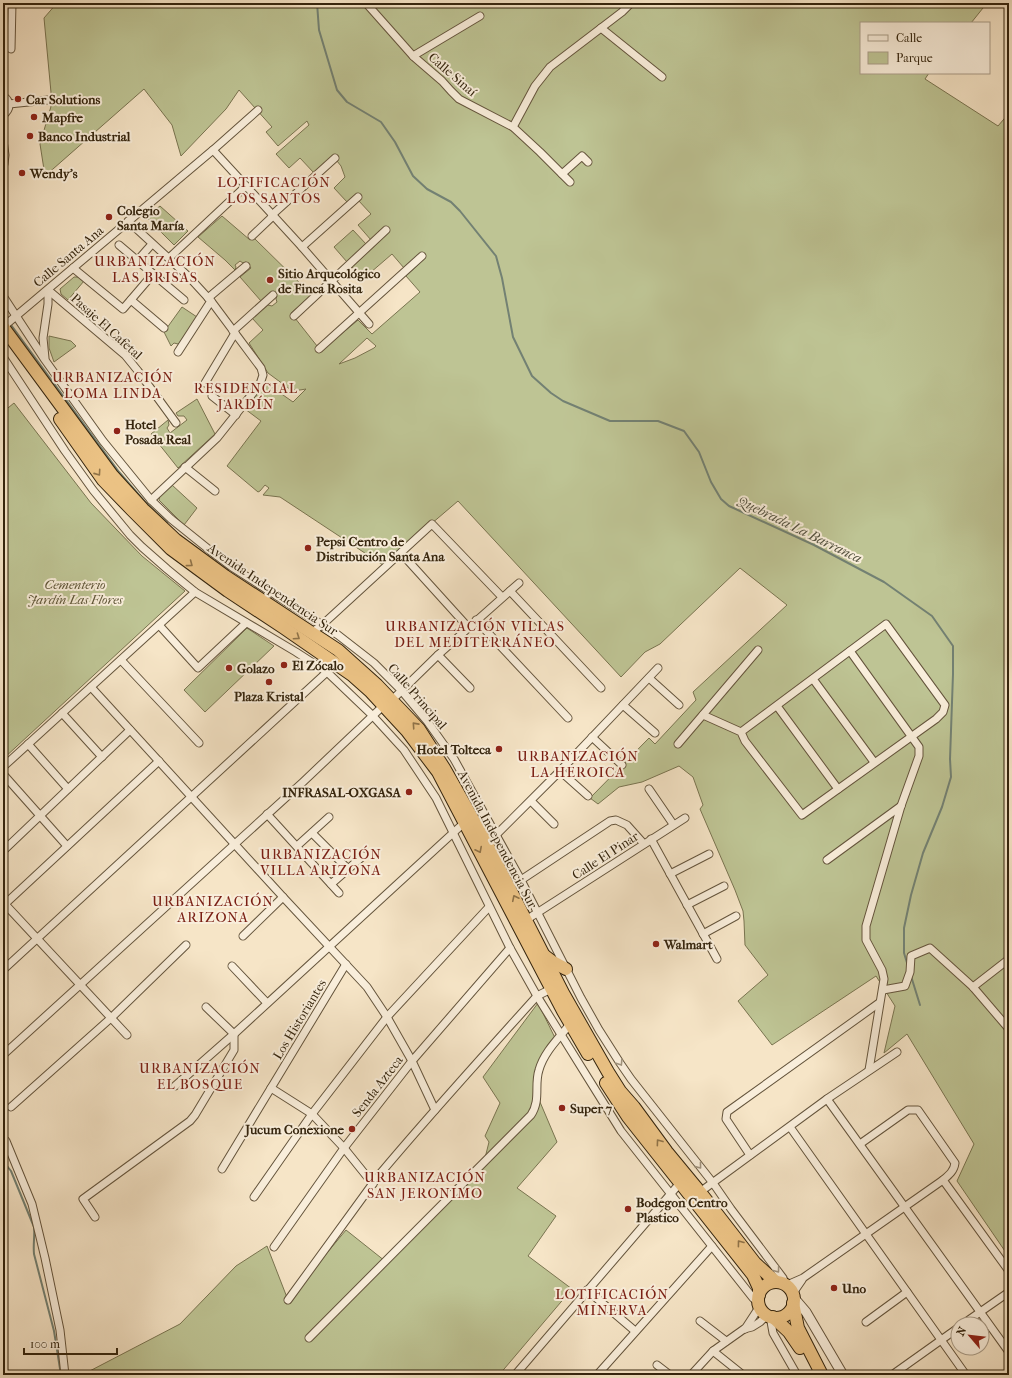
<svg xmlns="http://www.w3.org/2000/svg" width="1012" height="1378" viewBox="0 0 1012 1378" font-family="'IM FELL French Canon',serif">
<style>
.green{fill:#bec494;stroke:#797450;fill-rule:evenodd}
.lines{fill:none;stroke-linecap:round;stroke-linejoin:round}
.stream{stroke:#738173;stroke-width:2}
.minor-casing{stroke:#64543c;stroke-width:9}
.tertiary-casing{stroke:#64543c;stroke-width:11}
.trunk-casing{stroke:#34240d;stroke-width:14}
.minor{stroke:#f9eedb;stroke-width:7}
.tertiary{stroke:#f9eedb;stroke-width:9}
.trunk{stroke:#ebc284;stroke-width:12}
.oneway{stroke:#907348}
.oneway2{stroke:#a0937e}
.poi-dot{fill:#8f2418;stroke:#f9eedb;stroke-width:1.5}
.labels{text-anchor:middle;stroke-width:4;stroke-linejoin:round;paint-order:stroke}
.street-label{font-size:13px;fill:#34240d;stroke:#f9eedb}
.poi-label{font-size:13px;font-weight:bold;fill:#34240d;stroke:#f9eedb;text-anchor:start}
.park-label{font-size:13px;font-style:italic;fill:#5d5436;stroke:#f9eedb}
.neighbourhood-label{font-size:14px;letter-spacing:1px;fill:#7a1f14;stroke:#f9eedb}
.water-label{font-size:14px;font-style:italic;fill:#545240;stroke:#f9eedb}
</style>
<rect width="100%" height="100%" fill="#f6e5c7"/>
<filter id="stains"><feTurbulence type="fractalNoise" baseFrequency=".005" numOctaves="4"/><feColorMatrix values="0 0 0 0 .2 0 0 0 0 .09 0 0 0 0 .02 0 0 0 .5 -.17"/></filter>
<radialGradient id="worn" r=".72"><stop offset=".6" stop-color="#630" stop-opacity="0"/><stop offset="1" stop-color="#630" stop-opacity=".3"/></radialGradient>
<g class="green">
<path d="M 57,3 L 987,3 L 971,23 L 861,23 L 861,73 L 929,73 L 925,79 L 998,126 L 1009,113 L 1009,1257 L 957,1181 L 974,1144 L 907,1034 L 884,1053 L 895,1006 L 876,976 L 772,1045 L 738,1001 L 768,975 L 745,945 L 744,921 L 743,911 L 735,890 L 700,809 L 703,805 L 693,777 L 679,766 L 642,782 L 619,787 L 598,804 L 590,798 L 649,738 L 655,744 L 696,700 L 693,692 L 787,605 L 740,568 L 660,644 L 645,652 L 621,677 L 458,501 L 383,565 L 280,497 L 263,495 L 269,488 L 265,485 L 260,491 L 258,492 L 227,466 L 261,421 L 245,409 L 266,383 L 293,402 L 306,389 L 300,390 L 291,390 L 268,373 L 249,343 L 263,330 L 252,318 L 268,305 L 272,306 L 277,302 L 276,299 L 277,296 L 272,291 L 261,301 L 240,277 L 251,268 L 246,262 L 243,263 L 240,261 L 235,265 L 236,267 L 235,270 L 225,260 L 198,237 L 222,216 L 250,240 L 254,238 L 312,295 L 291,313 L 321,351 L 358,320 L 372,334 L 420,292 L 406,276 L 423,260 L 422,256 L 404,268 L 392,254 L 363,279 L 352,267 L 389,232 L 384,228 L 371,240 L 358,225 L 371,214 L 358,200 L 347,202 L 334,188 L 345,177 L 341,166 L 333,156 L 314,173 L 300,158 L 289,168 L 276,154 L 309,125 L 307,121 L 278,146 L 266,132 L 272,127 L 239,90 L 226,109 L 181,156 L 172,125 L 144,89 L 45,176 L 40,144 L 52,103 L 44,18 ZM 367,338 L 376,346 L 374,348 L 355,358 L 339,364 Z"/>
<polygon points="160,206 188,231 174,245 146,217"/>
<polygon points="353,230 366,244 347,262 334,247"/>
<polygon points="74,277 78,277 84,281 68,300 61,294 60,289"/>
<polygon points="182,307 197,317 180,342 178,344 174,343 171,346 164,332"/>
<polygon points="49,336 71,341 76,346 54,362 49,348"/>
<polygon points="197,399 215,434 178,468 151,434 168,420 169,425 167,428 170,433 187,420 184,416 178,416 176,413"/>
<polygon points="14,403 91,503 142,556 185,591 3,759 3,412"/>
<polygon points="172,485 197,508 184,525 159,500 160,495"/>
<polygon points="247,628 274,646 205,712 184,690"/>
<path d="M 538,1003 L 558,1044 C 543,1052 537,1086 540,1102 L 557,1142 L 517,1188 L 556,1216 L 528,1256 L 572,1289 L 499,1375 L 82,1375 L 180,1324 L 236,1266 L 267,1246 L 288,1300 L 346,1230 L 385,1261 L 484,1162 L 489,1142 L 485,1136 L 500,1103 L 483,1077 Z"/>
</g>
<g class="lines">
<g class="stream">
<polyline points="317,3 319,30 337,90 347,102 381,122 395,142 413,176 427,189 451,202 460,211 496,256 502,278 513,337 532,376 551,393 563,401 610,421 658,421 684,431 699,452 711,482 721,499 729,506 814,545 884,582 932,616 953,646 953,674 950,759 951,777 942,807 923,853 911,895 904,928 904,953 908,966"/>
<polyline points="3,314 119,472 146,503 167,523"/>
<polyline points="911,976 920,1005"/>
<path d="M 3,1161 L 11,1171 L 34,1227 C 35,1235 33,1244 34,1254 L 54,1331 L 61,1375"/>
</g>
<g class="minor-casing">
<g id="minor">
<polyline points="366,3 413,56 442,81 451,91 459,99 513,127 540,152 570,182"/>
<polyline points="601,28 662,77"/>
<polyline points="1009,46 1009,45"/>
<polyline points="11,49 12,3"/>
<polyline points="413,56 480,16"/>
<path d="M 3,96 C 11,101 11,109 3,115"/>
<polyline points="9,104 48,100"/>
<polyline points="513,127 535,86 550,67 622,12 631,3"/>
<polyline points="3,140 5,155 4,164 3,165"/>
<polyline points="213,150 302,247 369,324"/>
<polyline points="562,174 582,156 588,162"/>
<polyline points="272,215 335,158"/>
<polyline points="128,221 189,277 211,301 261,368 263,375 260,384 217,438 151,500"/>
<polyline points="252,236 273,216"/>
<polyline points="119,245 184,300"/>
<polyline points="302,247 358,197"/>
<polyline points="169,258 246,186"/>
<polyline points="137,261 152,244"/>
<polyline points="73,268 123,309 153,274"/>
<polyline points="48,290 125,355 138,371 176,423"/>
<polyline points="3,296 45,360 103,441 151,500 171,519 212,552 232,567 338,635 374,663 401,690 427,721 454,759 521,880 581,998 599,1030 620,1063 631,1079 713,1183 731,1209 783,1278 785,1284"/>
<polyline points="208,298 246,266"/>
<polyline points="131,300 164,328"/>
<polyline points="294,316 386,230"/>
<polyline points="3,327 213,150 258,110"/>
<polyline points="233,331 273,295"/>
<polyline points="319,349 422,256"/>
<polyline points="178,352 211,301"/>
<polyline points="3,357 65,451 93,490 130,535 142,547 167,569 195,592 296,652 327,672 372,715 404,750 436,798 510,948 537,996 621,1131 753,1298 759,1303"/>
<polyline points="45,358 43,338 48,304 48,290"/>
<polyline points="205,383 235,333"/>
<polyline points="212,396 236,415"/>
<polyline points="185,467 215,491"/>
<polyline points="401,553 468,627"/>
<polyline points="510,591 601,688"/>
<polyline points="476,620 568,718"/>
<polyline points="159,625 198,668 246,623"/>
<polyline points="312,632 322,625 432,524 502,597"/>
<polyline points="850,651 919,747 919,756 901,806 866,926 866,940 882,970 884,979 869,1070"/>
<polyline points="438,655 470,688"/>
<polyline points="121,660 199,743"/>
<polyline points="649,678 679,705"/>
<polyline points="813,679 874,762"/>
<polyline points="91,687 283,897 367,987 387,1017 412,1061 435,1110"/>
<polyline points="392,700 438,655 519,583"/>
<polyline points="623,705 655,733"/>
<polyline points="777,706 838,789"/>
<polyline points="62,713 102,757"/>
<polyline points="703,715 741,732 745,741 802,815 936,719 943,712 945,705 886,624 741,732"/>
<polyline points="592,737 622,765"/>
<polyline points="28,744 68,789"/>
<polyline points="678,744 758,650"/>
<polyline points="3,767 195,592"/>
<polyline points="560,771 588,796"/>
<polyline points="3,774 67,846"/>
<polyline points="649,789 673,824"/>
<polyline points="531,801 554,824"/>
<polyline points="267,814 339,893"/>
<polyline points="312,833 348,869"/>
<polyline points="651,839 717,959"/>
<polyline points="487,844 560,771 658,668"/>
<polyline points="297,846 329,817"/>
<polyline points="3,851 130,730"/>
<polyline points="827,860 901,806"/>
<polyline points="670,874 709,854"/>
<polyline points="521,880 610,821 616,820 627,825 644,844"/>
<polyline points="331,884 363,856"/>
<polyline points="3,902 127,1035"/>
<polyline points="5,904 159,761"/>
<polyline points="687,905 724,886"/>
<polyline points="526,920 685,818"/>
<polyline points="703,934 736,916"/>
<polyline points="243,936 283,897"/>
<polyline points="346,964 271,1088 312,1114 344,1148 373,1184"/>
<polyline points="232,966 267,1003"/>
<polyline points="3,970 327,672"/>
<polyline points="973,987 1009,959"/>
<polyline points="883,990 905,986 910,972 911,956 930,948 973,987 1009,1029"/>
<polyline points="3,1055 303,782 383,706"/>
<polyline points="175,1086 234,1034 465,822"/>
<polyline points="827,1099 1009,1352"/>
<polyline points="11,1107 111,1018 186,945"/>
<polyline points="790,1127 966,1375"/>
<polyline points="6,1141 32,1204 45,1258 60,1330 65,1375"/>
<polyline points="750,1155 726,1119 727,1112 879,1003"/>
<polyline points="222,1169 271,1088"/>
<polyline points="943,1180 1009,1271"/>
<polyline points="700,1192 827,1099 897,1052"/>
<polyline points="254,1197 312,1114 387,1017 489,907"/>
<polyline points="95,1217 83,1199 190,1121 195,1115 234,1050 234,1034 206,1007"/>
<polyline points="274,1247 344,1148 412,1061 510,948"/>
<path d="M 787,1285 L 803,1278 L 943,1180 C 949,1175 954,1171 955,1163 L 918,1110 L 908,1110 L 860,1144"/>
<polyline points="587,1290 635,1331"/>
<polyline points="793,1293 802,1280"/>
<path d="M 288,1300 L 379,1175 C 430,1114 484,1055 537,996 L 551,989"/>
<polyline points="770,1316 773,1333 797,1375"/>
<polyline points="700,1321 726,1341"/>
<polyline points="866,1322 907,1292"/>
<polyline points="963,1324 1009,1292"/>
<polyline points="745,1329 760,1306"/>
<path d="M 309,1338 L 531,1115 C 541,1100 534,1085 539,1070 C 544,1052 559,1038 570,1024"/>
<polyline points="713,1351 743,1375"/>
<polyline points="657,1365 670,1375"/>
<polyline points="515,1375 680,1183"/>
<polyline points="597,1375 712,1246"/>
<polyline points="691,1375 713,1351 744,1329 752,1327 760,1322 767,1315"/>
<polyline points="892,1375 958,1328"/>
</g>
</g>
<g class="tertiary-casing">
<polyline id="tertiary" points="794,1298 806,1312 843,1375"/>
</g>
<g class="trunk-casing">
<g id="trunk">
<polyline points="3,327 112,475 143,509 176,540 225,576 338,650 377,685 419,729 444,768 487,844 563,993 608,1072 620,1091 634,1107 667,1152 700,1192 755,1263 776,1282"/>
<polyline points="60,419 103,480 132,510 171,549 228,591 284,628 352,675 370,691 407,731 438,772 563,1011 588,1054"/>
<polyline points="545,956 553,962 566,969"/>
<polyline points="606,1083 628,1117 753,1275 759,1288 759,1295"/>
<circle cx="776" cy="1300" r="18"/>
<polyline points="793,1303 798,1328 822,1375"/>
<polyline points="773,1317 789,1332 800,1348"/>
</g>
</g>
<use href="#minor" class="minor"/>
<use href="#tertiary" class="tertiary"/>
<use href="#trunk" class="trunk"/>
</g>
<defs><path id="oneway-chevron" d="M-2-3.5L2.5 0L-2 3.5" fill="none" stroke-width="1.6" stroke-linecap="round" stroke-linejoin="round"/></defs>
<g class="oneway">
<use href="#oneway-chevron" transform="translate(98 473) rotate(55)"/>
<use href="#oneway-chevron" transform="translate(190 564) rotate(37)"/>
<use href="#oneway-chevron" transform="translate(297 637) rotate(34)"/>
<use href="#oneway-chevron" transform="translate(415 725) rotate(-132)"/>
<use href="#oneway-chevron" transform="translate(479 850) rotate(63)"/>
<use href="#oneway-chevron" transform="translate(515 898) rotate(-116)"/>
<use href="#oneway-chevron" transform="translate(659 1142) rotate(-126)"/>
<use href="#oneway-chevron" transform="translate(740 1243) rotate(-127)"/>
</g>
<g class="oneway2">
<use href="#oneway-chevron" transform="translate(620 1063) rotate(57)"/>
<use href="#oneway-chevron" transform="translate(699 1166) rotate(51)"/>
<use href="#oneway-chevron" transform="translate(777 1270) rotate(54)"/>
</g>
<g class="poi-dot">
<circle cx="18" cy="99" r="4"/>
<circle cx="34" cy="117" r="4"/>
<circle cx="30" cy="136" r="4"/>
<circle cx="22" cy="173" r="4"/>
<circle cx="109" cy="217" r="4"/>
<circle cx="270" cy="280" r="4"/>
<circle cx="117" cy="431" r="4"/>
<circle cx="308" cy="548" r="4"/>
<circle cx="284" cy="665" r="4"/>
<circle cx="229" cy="668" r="4"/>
<circle cx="269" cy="682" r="4"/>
<circle cx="499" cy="749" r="4"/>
<circle cx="409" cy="792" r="4"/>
<circle cx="656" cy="944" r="4"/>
<circle cx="562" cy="1108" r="4"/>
<circle cx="352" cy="1129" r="4"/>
<circle cx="628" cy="1209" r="4"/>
<circle cx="834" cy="1288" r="4"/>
</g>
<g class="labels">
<g class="street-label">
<text transform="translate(453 74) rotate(41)" y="5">Calle Sinaí</text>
<text transform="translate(68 256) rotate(-40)" y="5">Calle Santa Ana</text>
<text transform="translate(107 326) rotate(42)" y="5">Pasaje El Cafetal</text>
<text transform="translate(273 589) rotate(34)" y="5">Avenida Independencia Sur</text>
<text transform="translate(418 696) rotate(49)" y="5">Calle Principal</text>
<text transform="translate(498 839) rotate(62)" y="5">Avenida Independencia Sur</text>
<text transform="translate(605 855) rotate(-33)" y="5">Calle El Pinar</text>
<text transform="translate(299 1019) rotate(-59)" y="5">Los Historiantes</text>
<text transform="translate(377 1086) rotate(-52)" y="5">Senda Azteca</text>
</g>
<g class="poi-label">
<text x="26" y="104">Car Solutions</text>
<text x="42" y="122">Mapfre</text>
<text x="38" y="141">Banco Industrial</text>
<text x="30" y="178">Wendy's</text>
<text x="117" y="215">Colegio<tspan x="117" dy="15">Santa María</tspan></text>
<text x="278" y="278">Sitio Arqueológico<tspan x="278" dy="15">de Finca Rosita</tspan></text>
<text x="125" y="429">Hotel<tspan x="125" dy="15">Posada Real</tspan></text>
<text x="316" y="546">Pepsi Centro de<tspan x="316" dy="15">Distribución Santa Ana</tspan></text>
<text x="292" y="670">El Zócalo</text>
<text x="237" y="673">Golazo</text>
<text x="269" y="701" text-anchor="middle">Plaza Kristal</text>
<text x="491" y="754" text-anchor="end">Hotel Tolteca</text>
<text x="401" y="797" text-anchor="end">INFRASAL-OXGASA</text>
<text x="664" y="949">Walmart</text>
<text x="570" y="1113">Super 7</text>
<text x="344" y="1134" text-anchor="end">Jucum Conexione</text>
<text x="636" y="1207">Bodegon Centro<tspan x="636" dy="15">Plastico</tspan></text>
<text x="842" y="1293">Uno</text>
</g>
<g class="park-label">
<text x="75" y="589">Cementerio<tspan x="75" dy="15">Jardín Las Flores</tspan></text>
</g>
<g class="neighbourhood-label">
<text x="274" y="187">LOTIFICACIÓN<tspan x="274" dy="16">LOS SANTOS</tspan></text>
<text x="155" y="266">URBANIZACIÓN<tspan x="155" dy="16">LAS BRISAS</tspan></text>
<text x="113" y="382">URBANIZACIÓN<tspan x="113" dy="16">LOMA LINDA</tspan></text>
<text x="246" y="393">RESIDENCIAL<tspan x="246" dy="16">JARDÍN</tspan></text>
<text x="475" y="631">URBANIZACIÓN VILLAS<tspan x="475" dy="16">DEL MEDITERRÁNEO</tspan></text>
<text x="578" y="761">URBANIZACIÓN<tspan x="578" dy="16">LA HEROICA</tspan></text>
<text x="321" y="859">URBANIZACIÓN<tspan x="321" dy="16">VILLA ARIZONA</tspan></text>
<text x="213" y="906">URBANIZACIÓN<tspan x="213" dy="16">ARIZONA</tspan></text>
<text x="200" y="1073">URBANIZACIÓN<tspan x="200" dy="16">EL BOSQUE</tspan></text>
<text x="425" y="1182">URBANIZACIÓN<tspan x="425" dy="16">SAN JERONIMO</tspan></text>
<text x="612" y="1299">LOTIFICACIÓN<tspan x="612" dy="16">MINERVA</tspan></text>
</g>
<g class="water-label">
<text transform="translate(800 529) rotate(26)" y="5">Quebrada La Barranca</text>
</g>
</g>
<rect width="1012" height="1378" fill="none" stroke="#f6e5c7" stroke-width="16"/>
<rect x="4" y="4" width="1004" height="1370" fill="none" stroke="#34240d" stroke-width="2"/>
<rect x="8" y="8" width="996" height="1362" fill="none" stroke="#34240d"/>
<rect x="860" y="22" width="130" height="52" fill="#f9eedb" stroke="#aa9d89"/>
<rect x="868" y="35" width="20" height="6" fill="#f9eedb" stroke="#aa9d89"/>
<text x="896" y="42" font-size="12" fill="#34240d">Calle</text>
<rect x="868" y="52" width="20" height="12" fill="#bec494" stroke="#aa9d89"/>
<text x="896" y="62" font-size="12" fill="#34240d">Parque</text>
<g transform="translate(970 1336) rotate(298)"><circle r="19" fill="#f9eedb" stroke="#aa9d89"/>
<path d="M0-3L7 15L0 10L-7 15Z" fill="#8f2418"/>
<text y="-6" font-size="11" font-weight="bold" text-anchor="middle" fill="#34240d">N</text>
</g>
<path d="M24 1348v6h93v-6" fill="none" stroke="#34240d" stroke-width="2"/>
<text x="30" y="1348" font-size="12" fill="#34240d" stroke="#f9eedb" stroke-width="3" paint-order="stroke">100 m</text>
<rect width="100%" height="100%" filter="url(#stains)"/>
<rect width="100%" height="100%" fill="url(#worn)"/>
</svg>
